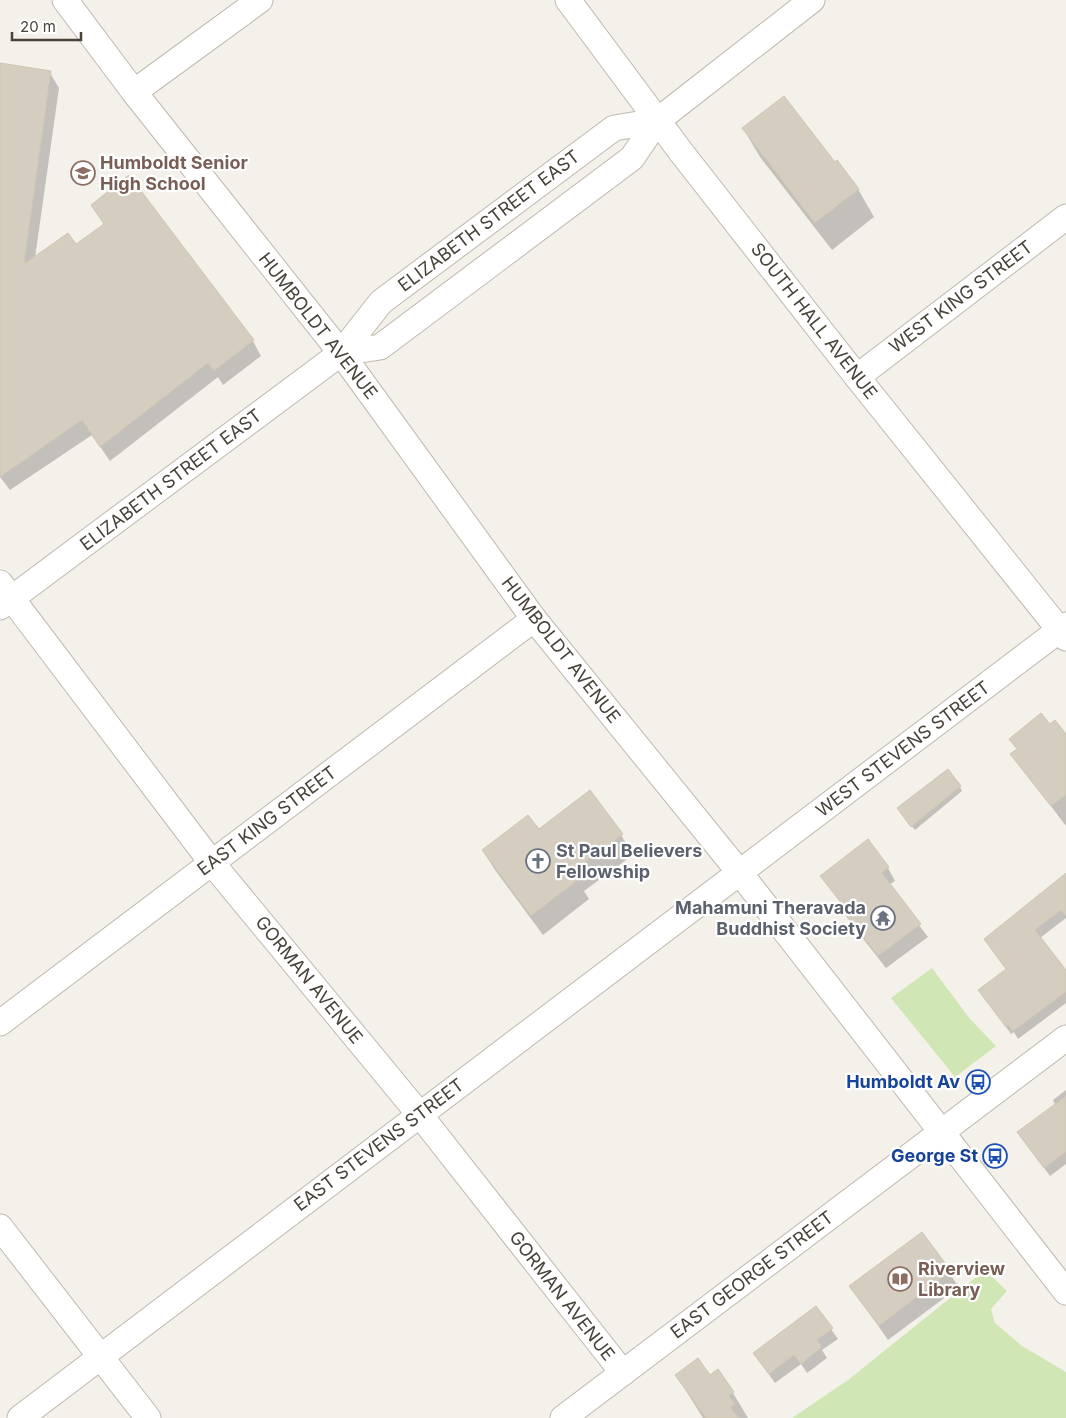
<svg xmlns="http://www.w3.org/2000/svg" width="1066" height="1418" viewBox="0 0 1066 1418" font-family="Inter,sans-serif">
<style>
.green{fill:#d0e6b5}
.shadow{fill:#0003}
.building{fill:#d5cdc0;stroke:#d0c5b3}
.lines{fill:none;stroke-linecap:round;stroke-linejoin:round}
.minor-casing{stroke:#bfb9ad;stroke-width:27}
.minor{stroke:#fff;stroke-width:25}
.labels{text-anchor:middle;stroke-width:4.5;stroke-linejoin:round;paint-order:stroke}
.education-label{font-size:18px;font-weight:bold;fill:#785e54;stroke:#fff;text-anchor:start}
.street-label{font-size:18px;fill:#484238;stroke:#fff}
.worship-label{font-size:18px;font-weight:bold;fill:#5b616d;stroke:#fff;text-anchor:start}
.transit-label{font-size:18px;font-weight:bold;fill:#164399;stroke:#fff;text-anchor:end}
</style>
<rect width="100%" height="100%" fill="#f4f1ea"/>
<g class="green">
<polygon points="932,968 970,1019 996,1046 955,1077 891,998"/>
<polygon points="985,1270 1007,1291 991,1309 995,1323 1022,1346 1066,1372 1066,1418 792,1418 848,1380"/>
</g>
<g class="shadow">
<polygon points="0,64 50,73 59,88 35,258 76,245 105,225 92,205 129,176 253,341 261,356 223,385 218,377 110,461 92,435 10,490 0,477"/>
<polygon points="743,128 834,164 858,189 874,217 832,250 760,157"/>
<polygon points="1050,726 1066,737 1066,826 1012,755 1018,750 1011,739"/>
<polygon points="960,787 962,791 915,830 901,813"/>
<polygon points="538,830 621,835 633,855 584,891 589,899 543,935 495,870 483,851"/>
<polygon points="888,868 895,881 889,885 928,937 886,968 853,926 847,912 822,876"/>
<polygon points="1066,880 1066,918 1040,938 1066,989 1066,1003 1018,1039 1014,1032 1011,1034 980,991 1007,970"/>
<polygon points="1066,1090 1066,1164 1050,1176 1019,1133 1055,1105 1053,1100"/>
<polygon points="922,1234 959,1287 888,1340 851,1286"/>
<polygon points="816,1308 838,1339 822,1350 827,1358 807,1373 801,1364 775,1383 754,1354"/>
<polygon points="676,1375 710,1377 733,1393 748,1418 703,1418"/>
</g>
<g class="building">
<polygon points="0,63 51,71 24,264 68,233 76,244 104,224 91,205 129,175 254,340 214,371 208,363 100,447 82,420 0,477"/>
<polygon points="784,96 835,162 837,160 859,189 815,223 742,128"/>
<polygon points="1041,713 1050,724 1055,720 1066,734 1066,795 1051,806 1010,754 1017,749 1009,739"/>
<polygon points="948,769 961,786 911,827 897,808"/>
<polygon points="590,790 623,834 573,871 579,879 531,916 482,850 528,815 539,829"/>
<polygon points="868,839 889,867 882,873 921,924 878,956 844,913 847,910 820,876"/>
<polygon points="1066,873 1066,916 1061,910 1035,930 1066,970 1066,992 1013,1031 1008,1025 1006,1027 978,990 1006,969 984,939"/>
<polygon points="1066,1096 1066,1152 1044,1168 1017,1132"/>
<polygon points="922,1232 951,1271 879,1326 849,1286"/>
<polygon points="816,1306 833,1328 817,1340 822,1347 801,1364 794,1355 769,1374 753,1353"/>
<polygon points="698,1358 710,1375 718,1369 734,1392 729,1396 735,1404 730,1407 739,1418 706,1418 675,1375"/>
</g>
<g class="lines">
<g class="minor-casing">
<g id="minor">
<polyline points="65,0 134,92 341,353 534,619 740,873 1066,1292"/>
<polyline points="568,0 681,152 857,377 1066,638"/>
<polyline points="134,92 260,0"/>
<polyline points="341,353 380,347 632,158 657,121 812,0"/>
<polyline points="857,377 1066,217"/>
<polyline points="0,583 212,863 420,1115 623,1373"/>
<polyline points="0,607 341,353 381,302 614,128 657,121"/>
<polyline points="0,1023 534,619"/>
<polyline points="0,1227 148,1418"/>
<polyline points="20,1418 1066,625"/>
<polyline points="563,1418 1066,1038"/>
</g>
</g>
<use href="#minor" class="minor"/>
</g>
<defs>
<g id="school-ring" transform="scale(1.25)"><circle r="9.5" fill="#fff" stroke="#8d6e63" stroke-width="1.5"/><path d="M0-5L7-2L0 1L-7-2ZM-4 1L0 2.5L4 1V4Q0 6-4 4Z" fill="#8d6e63"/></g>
<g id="church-ring" transform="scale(1.25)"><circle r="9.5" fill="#fff" stroke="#6b7280" stroke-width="1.5"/><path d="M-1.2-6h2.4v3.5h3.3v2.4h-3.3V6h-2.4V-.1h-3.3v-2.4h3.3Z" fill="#6b7280"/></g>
<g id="temple-ring" transform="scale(1.25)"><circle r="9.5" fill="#fff" stroke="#6b7280" stroke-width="1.5"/><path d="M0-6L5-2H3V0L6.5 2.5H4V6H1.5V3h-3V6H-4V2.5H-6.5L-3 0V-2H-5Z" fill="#6b7280"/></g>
<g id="bus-ring" transform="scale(1.25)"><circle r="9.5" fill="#fff" stroke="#1a4fb4" stroke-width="1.5"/><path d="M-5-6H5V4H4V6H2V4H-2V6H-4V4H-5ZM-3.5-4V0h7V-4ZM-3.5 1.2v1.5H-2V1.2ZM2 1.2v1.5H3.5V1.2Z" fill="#1a4fb4"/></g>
<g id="library-ring" transform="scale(1.25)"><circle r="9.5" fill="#fff" stroke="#8d6e63" stroke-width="1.5"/><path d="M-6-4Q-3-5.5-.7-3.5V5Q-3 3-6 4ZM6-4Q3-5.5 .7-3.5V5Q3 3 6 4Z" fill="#8d6e63"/></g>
</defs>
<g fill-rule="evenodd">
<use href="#school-ring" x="83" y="173"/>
<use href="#church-ring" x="538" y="861"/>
<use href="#temple-ring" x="883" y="918"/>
<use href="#bus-ring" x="978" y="1082"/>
<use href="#bus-ring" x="995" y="1156"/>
<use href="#library-ring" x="900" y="1279"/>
</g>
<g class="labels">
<g class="education-label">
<text x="100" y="169">Humboldt Senior<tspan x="100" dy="21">High School</tspan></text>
<text x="918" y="1275">Riverview<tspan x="918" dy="21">Library</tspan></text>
</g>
<g class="street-label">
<text transform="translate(489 221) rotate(-37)" y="6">ELIZABETH STREET EAST</text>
<text transform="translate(961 297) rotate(-37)" y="6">WEST KING STREET</text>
<text transform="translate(814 321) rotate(52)" y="6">SOUTH HALL AVENUE</text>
<text transform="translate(318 326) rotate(52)" y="6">HUMBOLDT AVENUE</text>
<text transform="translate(171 480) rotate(-37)" y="6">ELIZABETH STREET EAST</text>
<text transform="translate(561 650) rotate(52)" y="6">HUMBOLDT AVENUE</text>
<text transform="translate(903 749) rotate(-37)" y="6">WEST STEVENS STREET</text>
<text transform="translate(267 821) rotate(-37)" y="6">EAST KING STREET</text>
<text transform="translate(309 980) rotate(51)" y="6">GORMAN AVENUE</text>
<text transform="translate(379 1145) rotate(-37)" y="6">EAST STEVENS STREET</text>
<text transform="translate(752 1275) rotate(-37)" y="6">EAST GEORGE STREET</text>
<text transform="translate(562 1296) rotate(52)" y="6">GORMAN AVENUE</text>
</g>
<g class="worship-label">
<text x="556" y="857">St Paul Believers<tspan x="556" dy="21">Fellowship</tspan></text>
<text x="866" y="914" text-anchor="end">Mahamuni Theravada<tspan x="866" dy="21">Buddhist Society</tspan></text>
</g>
<g class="transit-label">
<text x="960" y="1088">Humboldt Av</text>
<text x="978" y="1162">George St</text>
</g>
</g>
<path d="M12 32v8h69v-8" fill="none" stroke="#484238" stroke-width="2.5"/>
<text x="20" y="32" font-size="15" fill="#484238" stroke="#ffffff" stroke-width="4" paint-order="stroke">20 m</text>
</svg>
